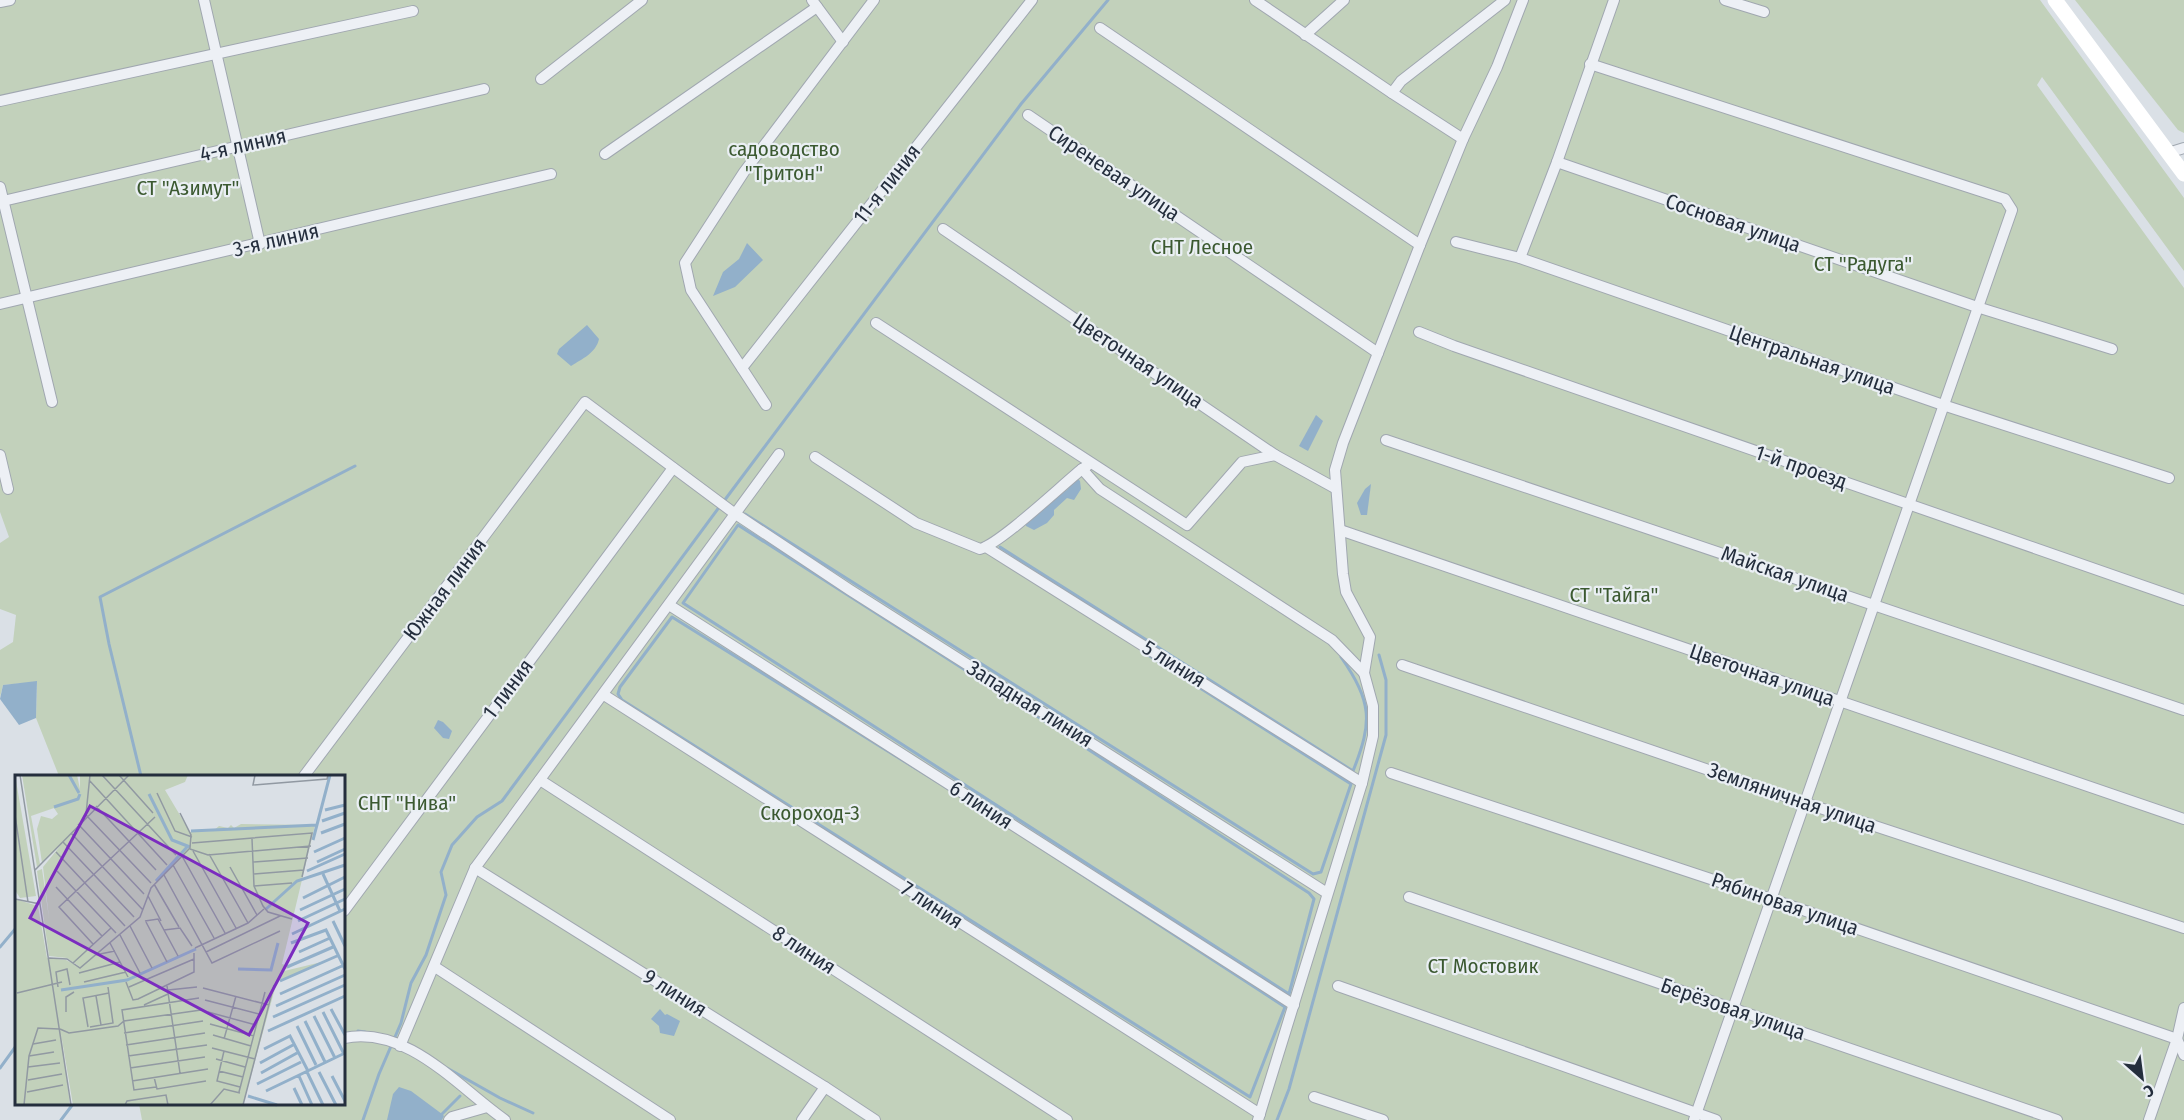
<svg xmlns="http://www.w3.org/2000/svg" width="2184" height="1120" viewBox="0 0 2184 1120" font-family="'Fira Sans Condensed',sans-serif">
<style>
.green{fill:#c2d1bb}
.water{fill:#92b0ca}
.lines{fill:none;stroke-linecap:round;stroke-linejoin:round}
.stream{stroke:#92b0ca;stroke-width:3}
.street-casing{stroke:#a0a7b0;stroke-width:12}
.street{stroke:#edf0f5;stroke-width:10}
.secondary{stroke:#fff;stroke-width:15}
.labels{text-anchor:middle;stroke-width:4.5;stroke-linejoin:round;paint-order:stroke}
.street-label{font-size:21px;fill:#242e3d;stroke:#eaeff4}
.park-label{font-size:21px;fill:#3b5930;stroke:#eaeff4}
.inset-river{fill:none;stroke:#92b0ca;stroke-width:3}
.inset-road{fill:none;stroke:#9199a2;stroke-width:1.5}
.view{fill:#7b2cbf;fill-opacity:0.15;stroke:#7b2cbf;stroke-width:3}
.inset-edge{fill:none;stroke:#242e3d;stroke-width:3}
</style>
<rect width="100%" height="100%" fill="#dae0e6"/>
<g class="green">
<polygon points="0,0 2040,0 2184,198 2184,271 2042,77 2037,85 2184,288 2184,1120 142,1120 139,1104 344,1104 344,776 59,776 36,718 37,682 3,685 0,697 0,650 13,642 16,615 0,609 0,543 9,537 0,512"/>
<polygon points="2075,0 2184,0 2184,133 2178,130"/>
</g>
<g class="water">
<polygon points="747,243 763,260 735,287 713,296 723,272 739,259"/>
<path d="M 587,325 L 599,339 C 596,353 582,359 571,366 L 557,354 L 559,349 Z"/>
<polygon points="1316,415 1323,421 1308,451 1299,446"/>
<polygon points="1077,478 1080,481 1081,489 1074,500 1067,498 1054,510 1054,515 1047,523 1034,530 1026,526 1026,521 1068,489 1072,481"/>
<polygon points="1371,484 1367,515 1361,515 1357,503 1365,489"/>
<polygon points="37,681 36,718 19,725 0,699 3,685"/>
<polygon points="438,720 443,722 452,731 449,739 443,738 434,728"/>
<polygon points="660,1009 665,1015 667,1014 680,1021 674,1036 660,1033 659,1026 651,1019"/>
<polygon points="399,1087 411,1091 442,1114 444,1116 442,1120 387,1120 393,1094"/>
</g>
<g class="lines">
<g class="stream">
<polyline points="724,501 1021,104 1108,0"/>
<polyline points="745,514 1313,874 1321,872 1351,784 1145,653"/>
<polygon points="738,525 1023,707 1309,893 1314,899 1289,994 683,603"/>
<path d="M 1000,547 L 1353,771 C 1373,721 1372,702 1341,657"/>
<polygon points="672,617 981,809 1285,1007 1250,1097 622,700 618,694 620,687"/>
<polyline points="141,776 109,644 100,597 355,466"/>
<polyline points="0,947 16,928"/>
<polyline points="358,1031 365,1032"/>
<polyline points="0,1068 16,1046"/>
<polyline points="447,1068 500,1098 533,1113"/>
<polyline points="442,1114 460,1096"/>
<polyline points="61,1120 73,1104"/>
<polyline points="363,1120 379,1074 401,1023 411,983 426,955 446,895 441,872 452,845 477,817 502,801 720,506"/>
<polyline points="1277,1120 1289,1089 1386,735 1386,680 1379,655"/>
</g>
<g class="street-casing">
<g id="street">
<polyline points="204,0 260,244"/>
<polyline points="812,0 843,42"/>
<polyline points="1255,0 1392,93 1463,139"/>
<polyline points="1725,0 1764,12"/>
<polyline points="0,2 10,0"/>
<polyline points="1100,28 1420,245"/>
<polyline points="1305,35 1344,0"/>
<polyline points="1590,64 2005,199 2012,210 1694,1120"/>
<polyline points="541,79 642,0"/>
<polyline points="1392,93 1401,81 1505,0"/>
<polyline points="0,101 413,11"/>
<polyline points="1028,115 1378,353"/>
<polyline points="2168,153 2184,148"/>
<polyline points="605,154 817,7"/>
<polyline points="1557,162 1977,307 2112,349"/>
<polyline points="0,187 52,402"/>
<polyline points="3,201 484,89"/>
<polyline points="943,229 1275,455 1335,488"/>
<polyline points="1456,242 1520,258 1943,405 2169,478"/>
<polyline points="1520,258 1557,162 1614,0"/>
<polyline points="0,304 551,174"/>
<polyline points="876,323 1187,525 1242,462 1275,455"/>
<polyline points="1419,332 1454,346 2184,600"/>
<polyline points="742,368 1032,0"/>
<polyline points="766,405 691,290 685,263 744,172 874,0"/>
<polyline points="1386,440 2184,710"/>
<polyline points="0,455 8,489"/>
<path d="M 815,457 L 916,523 L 980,549 C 1000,544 1062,485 1082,469 L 1087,466"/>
<polyline points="1082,469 1100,489 1332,640 1364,673"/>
<polyline points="1340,530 2184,819"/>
<polyline points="986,547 1362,783"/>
<polyline points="669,605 1294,1005"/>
<polyline points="1402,665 1805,803 2184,928"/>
<polyline points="604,695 1260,1114"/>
<polyline points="1391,773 1771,899 2177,1039"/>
<polyline points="304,776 585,402 734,513 850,590 1327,893"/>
<polyline points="540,780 1067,1120"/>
<polyline points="475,868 825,1087 875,1120"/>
<polyline points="1409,897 2057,1120"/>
<polyline points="344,911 673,468"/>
<polyline points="435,967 670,1120"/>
<polyline points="1338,986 1716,1120"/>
<path d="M 344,1038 C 407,1025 458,1087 505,1120"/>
<polyline points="2177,1039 2184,1055"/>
<polyline points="400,1046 475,868 779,454"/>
<polyline points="1314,1097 1383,1120"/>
<polyline points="449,1120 452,1117 487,1107"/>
<polyline points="802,1120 825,1087"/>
<polyline points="1258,1120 1362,783 1373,736 1373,706 1364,673 1370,637 1346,592 1343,574 1335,470 1343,443 1420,245 1463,139 1497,67 1523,0"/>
<polyline points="2149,1120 2177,1039 2184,1008"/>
</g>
</g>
<use href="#street" class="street"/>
<polyline class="secondary" points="2055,0 2184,174"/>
</g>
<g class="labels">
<g class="street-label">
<text transform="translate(243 145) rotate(-13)" y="7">4-я линия</text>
<text transform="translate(1114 173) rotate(34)" y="7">Сиреневая улица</text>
<text transform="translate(887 184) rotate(-52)" y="7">11-я линия</text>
<text transform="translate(1733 223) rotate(19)" y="7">Сосновая улица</text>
<text transform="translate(276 240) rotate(-13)" y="7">3-я линия</text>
<text transform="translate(1812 360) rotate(19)" y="7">Центральная улица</text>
<text transform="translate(1138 361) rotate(34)" y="7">Цветочная улица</text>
<text transform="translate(1801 467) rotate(19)" y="7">1-й проезд</text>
<text transform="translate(1785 574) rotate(19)" y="7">Майская улица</text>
<text transform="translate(445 589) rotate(-53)" y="7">Южная линия</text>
<text transform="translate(1174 664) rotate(32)" y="7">5 линия</text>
<text transform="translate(1762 675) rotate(19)" y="7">Цветочная улица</text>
<text transform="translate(508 689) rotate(-53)" y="7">1 линия</text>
<text transform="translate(1030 704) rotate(32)" y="7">Западная линия</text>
<text transform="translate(1792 798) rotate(19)" y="7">Земляничная улица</text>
<text transform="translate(981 805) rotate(33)" y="7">6 линия</text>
<text transform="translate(1785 904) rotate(19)" y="7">Рябиновая улица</text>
<text transform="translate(932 905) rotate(33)" y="7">7 линия</text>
<text transform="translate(804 950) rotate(33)" y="7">8 линия</text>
<text transform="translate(675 993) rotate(32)" y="7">9 линия</text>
<text transform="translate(1733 1009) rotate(19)" y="7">Берёзовая улица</text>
</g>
<g class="park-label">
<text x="784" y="156">садоводство<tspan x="784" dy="24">"Тритон"</tspan></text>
<text x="188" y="195">СТ "Азимут"</text>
<text x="1202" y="254">СНТ Лесное</text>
<text x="1863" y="271">СТ "Радуга"</text>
<text x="1614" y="602">СТ "Тайга"</text>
<text x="407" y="810">СНТ "Нива"</text>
<text x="810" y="820">Скороход-3</text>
<text x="1483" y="973">СТ Мостовик</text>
</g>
</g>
<g transform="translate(15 775)">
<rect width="330" height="330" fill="#dae0e6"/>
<path d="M 0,0 L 21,121 L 5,123 L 0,115 ZM 7,0 L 62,0 L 65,14 L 65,0 L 173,0 L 170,7 L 150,15 L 175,57 L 198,56 L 204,51 L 213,53 L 216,50 L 219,53 L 226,49 L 300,50 L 267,189 L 275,192 L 265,197 L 315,185 L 262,206 L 228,330 L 58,330 L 46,259 L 55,330 L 0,330 L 0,124 L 23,131 L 32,183 L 51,185 L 65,192 L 52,183 L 34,181 L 22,96 L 27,94 L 34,143 L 28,92 L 46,70 L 27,88 L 22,54 L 26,41 L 37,44 L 43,39 L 39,33 L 16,41 L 25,89 L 22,92 Z" fill="#c2d1bb"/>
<path class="inset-river" d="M 54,0 L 64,18M 134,19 L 157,65 L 175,72M 39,32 L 63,24 L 65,19M 310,35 L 330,30M 307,46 L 330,38M 176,56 L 302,50M 306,58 L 330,49M 298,65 L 315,0M 299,77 L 330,63M 302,87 L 330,74M 292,96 L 330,79M 308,99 L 325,136M 141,106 L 172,72M 288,123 L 330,102M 251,134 L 282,106 L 330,90M 285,135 L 330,114M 283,146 L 330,124M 318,146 L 330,171M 277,159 L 330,134M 276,168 L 311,155 L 330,194M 284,177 L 315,163M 272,192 L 318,172M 223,194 L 256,195 L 263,168M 265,206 L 322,181M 46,215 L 112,205 L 181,174M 265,219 L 327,191M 261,231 L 330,200M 316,234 L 330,260M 308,237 L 329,279M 299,241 L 320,283M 258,242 L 330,210M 290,246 L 310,287M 282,251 L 301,290M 253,256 L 330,221M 249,274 L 275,261 L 293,296M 245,288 L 278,270M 292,297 L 308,330M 304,297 L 321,330M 246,298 L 282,278M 284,301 L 297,330M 317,301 L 330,326M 242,309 L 286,287M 279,313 L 287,330M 251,316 L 330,278M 233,321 L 262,330"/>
<path class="inset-road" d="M 5,0 L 56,330M 87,0 L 161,80M 104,0 L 138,38M 240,0 L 238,10 L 312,4 L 313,0M 74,5 L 152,90M 142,18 L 160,56 L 177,62M 81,31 L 141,95M 71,39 L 75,0M 0,40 L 13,127M 71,40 L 136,108M 63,49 L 129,119M 56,58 L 128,135M 237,64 L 239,111 L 248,131 L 253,137 L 277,144M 48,67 L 119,142M 177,68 L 297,58 L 287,102M 175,74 L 193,80 L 296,71M 178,76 L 221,153M 41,77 L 110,151M 194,79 L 233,148M 167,81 L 210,158M 238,87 L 293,83M 158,90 L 199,163M 215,92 L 242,140M 20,95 L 114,0M 42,96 L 101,158M 238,99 L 289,95M 149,100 L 197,188 L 265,156M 139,109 L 164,152M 239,111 L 277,108M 41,112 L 87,161M 133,121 L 146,146M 0,124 L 25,129M 130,146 L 143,144 L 163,181M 131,147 L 152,187M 115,151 L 137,193M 149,155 L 165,153 L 177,171M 105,160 L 125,198M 95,168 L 113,202M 78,169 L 44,132 L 140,42M 180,173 L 233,148 L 249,134M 191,177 L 265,141M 80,180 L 100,176M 34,183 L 52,184 L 65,193 L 125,142 L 136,113 L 175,73 L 176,60 L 165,38M 58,188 L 96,153M 64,198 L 105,187M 69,207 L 111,197M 111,207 L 118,225 L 123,224 L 179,197 L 179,178M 152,211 L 165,298M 43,212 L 41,197 L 52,194 L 55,210M 114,212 L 179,184M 188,213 L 254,230M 153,215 L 182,212M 2,218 L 47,207M 81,221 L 86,250M 190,225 L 244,239M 129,230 L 153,219M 51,237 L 51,222 L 59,217M 193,237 L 241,250M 195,249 L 239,261M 73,252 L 68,223 L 94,218M 75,252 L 98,248 L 93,212M 45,254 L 54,258 L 103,251 L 109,246 L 186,235M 109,258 L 188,246M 198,260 L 236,271M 209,264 L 221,221M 18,269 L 41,265M 111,270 L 190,258M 197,273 L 240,284M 209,276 L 202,306 L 225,312M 14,281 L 39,277M 113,281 L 192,270M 201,284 L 230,292M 13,292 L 45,288M 115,293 L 190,282M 204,296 L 228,302M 139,302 L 142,314 L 191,306M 13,305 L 47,299M 117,306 L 193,294M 141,312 L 119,315 L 107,235 L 184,223M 12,317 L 48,310M 224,317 L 250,217M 9,330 L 14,281 L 23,253 L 44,254M 110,330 L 112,326 L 151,320 L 153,330M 195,330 L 209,314 L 225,318M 228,330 L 259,210"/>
<path class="view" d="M 75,31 L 293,148 L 234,260 L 15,143 Z"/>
<rect width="330" height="330" class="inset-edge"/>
</g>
<g transform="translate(2142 1078) rotate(152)" stroke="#eaeff4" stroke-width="4.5" paint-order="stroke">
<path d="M0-4.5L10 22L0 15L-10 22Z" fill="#242e3d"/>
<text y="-9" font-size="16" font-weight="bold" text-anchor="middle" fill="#242e3d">С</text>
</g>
</svg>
